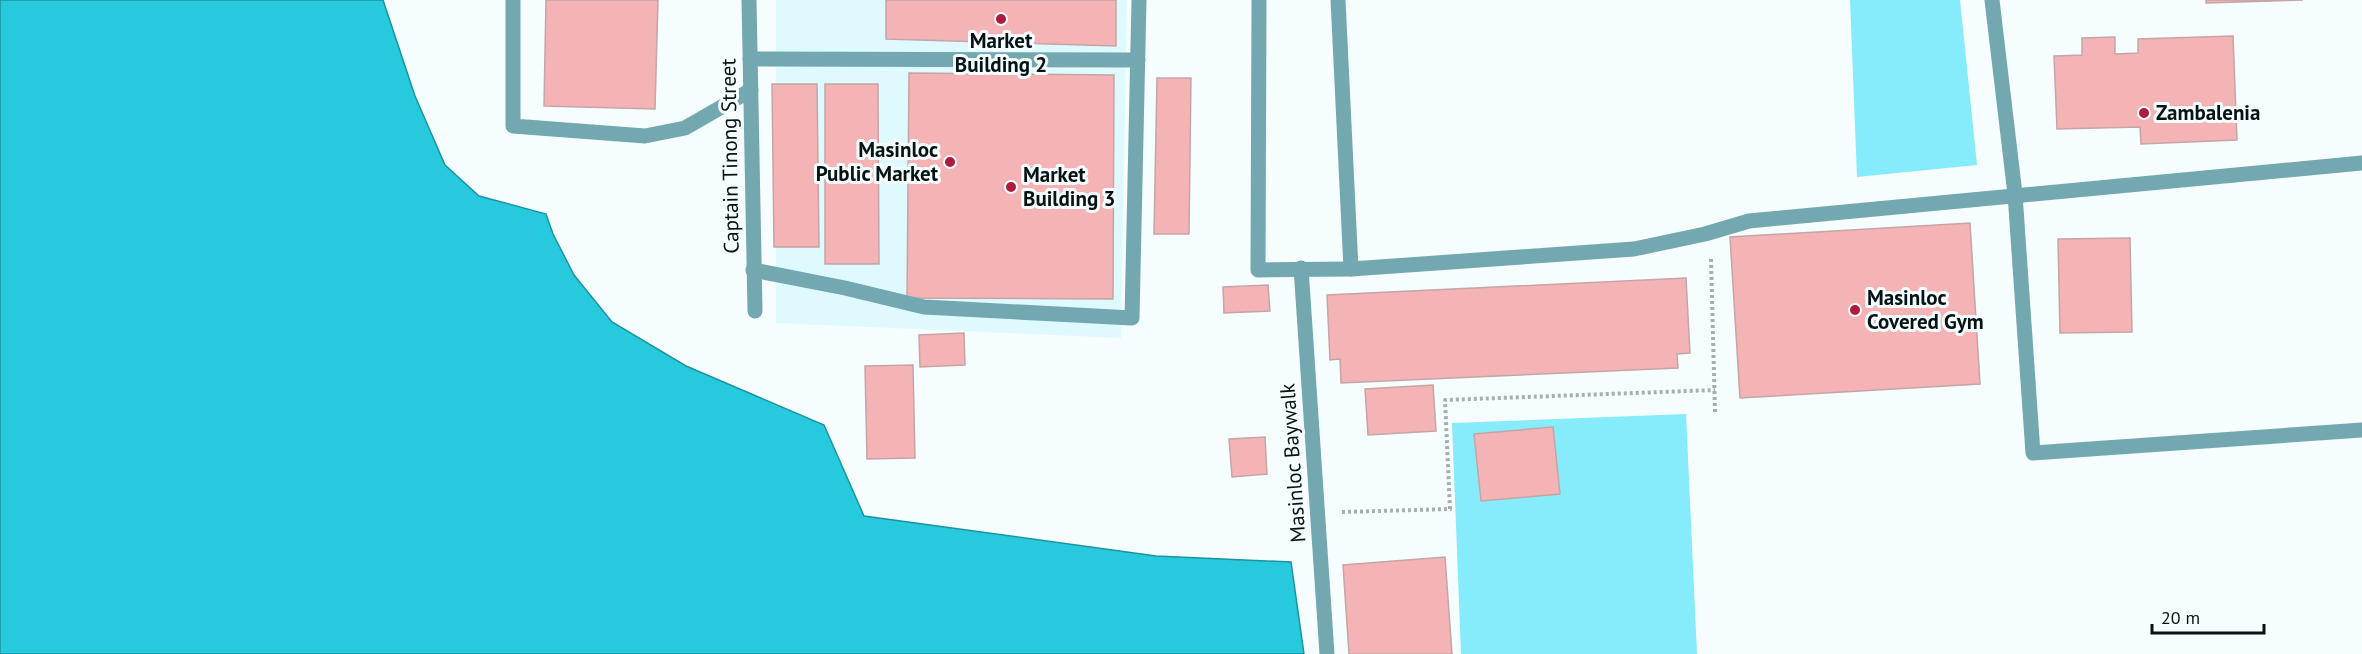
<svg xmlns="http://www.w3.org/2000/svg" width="2362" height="654" viewBox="0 0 2362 654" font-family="'PT Sans',sans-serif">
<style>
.built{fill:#dffaff}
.green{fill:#86ebfa}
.water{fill:#27cadd;stroke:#1d93a1;stroke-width:1.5}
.building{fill:#f4b3b5;stroke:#c5a5a6;stroke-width:1.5}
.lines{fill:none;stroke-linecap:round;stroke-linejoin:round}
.path{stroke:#a6afb0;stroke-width:4;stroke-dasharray:3 3;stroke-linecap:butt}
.service{stroke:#74a8b0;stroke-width:15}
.pedestrian{stroke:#74a8b0;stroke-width:15}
.minor{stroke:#74a8b0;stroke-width:15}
.poi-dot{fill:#af1b3a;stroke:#f6fdfe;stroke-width:2}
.labels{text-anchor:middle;stroke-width:6;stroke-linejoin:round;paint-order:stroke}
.poi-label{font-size:21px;font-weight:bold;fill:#061315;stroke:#f6fdfe;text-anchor:start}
.street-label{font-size:21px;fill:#061315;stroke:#f6fdfe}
</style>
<rect width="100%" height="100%" fill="#f6fdfe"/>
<polygon class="built" points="776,0 1127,0 1121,338 776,323"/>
<g class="green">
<polygon points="1850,0 1960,0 1977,165 1857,177"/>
<polygon points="1686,414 1697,654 1461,654 1452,423"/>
</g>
<polygon class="water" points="0,0 383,0 415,96 445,165 479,196 546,214 553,234 574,275 612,322 686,366 824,425 864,516 1156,556 1291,562 1304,654 0,654"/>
<g class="building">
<polygon points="546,0 658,0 655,109 544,106"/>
<polygon points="886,0 1116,0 1116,46 886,39"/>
<polygon points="2206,0 2303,0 2206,3"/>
<polygon points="2233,36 2237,140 2141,144 2140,127 2057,129 2054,56 2082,55 2082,38 2115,37 2115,54 2138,53 2138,39"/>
<polygon points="909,73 1114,75 1113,299 907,298"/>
<polygon points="1157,78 1191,78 1189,234 1154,234"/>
<polygon points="772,84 817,84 819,247 774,247"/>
<polygon points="825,84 878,84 879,264 825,264"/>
<polygon points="1970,223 1980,384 1740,398 1730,237"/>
<polygon points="2130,238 2132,332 2060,333 2058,239"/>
<polygon points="1686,278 1690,353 1677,354 1678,368 1341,383 1340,359 1330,360 1327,295"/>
<polygon points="1268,285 1270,311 1224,313 1223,287"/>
<polygon points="964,333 965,365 920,367 919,335"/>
<polygon points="913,365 915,458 867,459 865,366"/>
<polygon points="1433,385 1436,431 1368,435 1365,389"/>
<polygon points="1553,427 1560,494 1481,501 1474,434"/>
<polygon points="1265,437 1267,474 1232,477 1229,439"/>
<polygon points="1445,557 1452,654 1349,654 1343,565"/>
</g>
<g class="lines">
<g class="path">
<polyline points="1711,259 1715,412"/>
<polyline points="1342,512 1450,509 1445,400 1715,390"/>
</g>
<g class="service">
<polyline points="513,0 513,126 645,136 685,128 751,90"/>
<polyline points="1259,0 1258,270 1351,269"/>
<polyline points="1338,0 1351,269 1634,249 1705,234 1749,221 2362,163"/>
<polyline points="750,59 1138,60"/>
<polyline points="753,270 845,288 924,307 1132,318 1139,0"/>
</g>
<polyline class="pedestrian" points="1301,268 1327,654"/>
<g class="minor">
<polyline points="749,0 755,311"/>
<polyline points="1992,0 2015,194 2033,453 2362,430"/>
</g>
</g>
<g class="poi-dot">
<circle cx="1001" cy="19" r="6"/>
<circle cx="2144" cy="113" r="6"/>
<circle cx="950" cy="162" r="6"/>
<circle cx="1011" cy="187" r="6"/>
<circle cx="1855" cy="310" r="6"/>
</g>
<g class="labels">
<g class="poi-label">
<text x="1001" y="48" text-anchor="middle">Market<tspan x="1001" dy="24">Building 2</tspan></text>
<text x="2156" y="120">Zambalenia</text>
<text x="938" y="157" text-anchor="end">Masinloc<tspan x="938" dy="24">Public Market</tspan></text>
<text x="1023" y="182">Market<tspan x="1023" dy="24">Building 3</tspan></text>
<text x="1867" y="305">Masinloc<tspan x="1867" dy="24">Covered Gym</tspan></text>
</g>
<g class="street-label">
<text transform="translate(730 156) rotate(-91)" y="7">Captain Tinong Street</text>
<text transform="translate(1293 463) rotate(-94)" y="7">Masinloc Baywalk</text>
</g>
</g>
<path d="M2152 624v9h112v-9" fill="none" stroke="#061315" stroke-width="3"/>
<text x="2161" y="624" font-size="18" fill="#061315" stroke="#f6fdfe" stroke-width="4.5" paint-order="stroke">20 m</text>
</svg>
